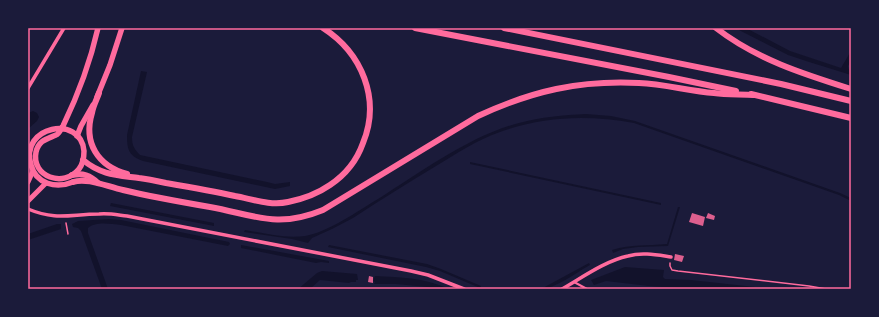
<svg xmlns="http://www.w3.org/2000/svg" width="879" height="317" viewBox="0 0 879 317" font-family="Roboto,sans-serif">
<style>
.water{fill:#12122b}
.building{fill:#dd5f8e}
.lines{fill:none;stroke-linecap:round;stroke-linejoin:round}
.path{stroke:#ff6b9d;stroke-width:1.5}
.service{stroke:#ff6b9d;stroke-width:2}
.minor{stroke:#ff6b9d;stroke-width:3.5}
.secondary{stroke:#ff6b9d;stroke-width:5}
.primary{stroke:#ff6b9d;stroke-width:5.5}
.trunk{stroke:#ff6b9d;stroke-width:6}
.neatline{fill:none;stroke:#ff6b9d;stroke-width:1.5}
</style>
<rect width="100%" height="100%" fill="#1b1b3a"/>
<g class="water">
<polygon points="735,28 746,28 790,51 841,68 851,51 851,61 848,66 849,70 851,70 851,75 806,61 788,55"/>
<path d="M 141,71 L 147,72 L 132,137 C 132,145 134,149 140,155 L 267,182 L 275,184 L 290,182 L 290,186 L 275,189 L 143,161 C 129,156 127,150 127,135 Z"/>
<polygon points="33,111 37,113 39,117 37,121 28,129 28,113"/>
<path d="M 586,114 L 611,116 L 635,121 L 840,193 L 851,198 L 851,201 L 839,195 L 634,123 C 588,115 545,116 500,132 C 477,140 456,154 436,166 C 408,183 380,200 353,218 L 332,229 L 312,238 L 308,243 L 292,239 L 244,232 L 245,230 C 264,233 285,239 305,236 C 328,232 358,211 378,199 C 421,172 471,135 519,123 C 541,117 563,115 586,114 Z"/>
<polygon points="470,162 661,203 661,205 470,164"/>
<polygon points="111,203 214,223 214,226 110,206"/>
<path d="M 678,207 L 680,207 L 668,246 L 638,247 L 623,249 L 613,253 L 612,250 C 632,244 647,246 667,244 Z"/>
<path d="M 109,219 L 121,220 L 229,242 L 230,244 L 228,246 L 121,225 C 111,224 96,221 88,228 L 88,233 L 108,289 L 102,289 L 81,231 L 78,228 L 73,227 L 72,224 L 78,221 Z"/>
<polygon points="57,224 61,224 61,229 28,240 28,234"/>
<polygon points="241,245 329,261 329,263 321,262 316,263 241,248"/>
<polygon points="329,245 427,264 441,269 481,286 480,288 440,271 426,267 328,247"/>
<path d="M 589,263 L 590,265 C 577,272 555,289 541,289 Z"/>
<polygon points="625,267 664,270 663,277 665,279 691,280 772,289 692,289 649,286 606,281 594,285 591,280"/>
<polygon points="322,271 357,274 358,280 356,280 356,282 351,282 349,283 320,280 310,289 298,289 317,273"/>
<path d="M 375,276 C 401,277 425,278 449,289 L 432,289 L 427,287 L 396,284 L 374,284 L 375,282 L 373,281 Z"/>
</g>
<g class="building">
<polygon points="692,213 705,217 703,226 689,222"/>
<polygon points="708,213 715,216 714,220 706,218"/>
<polygon points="675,254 684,256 682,262 674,260"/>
<polygon points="369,276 373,277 373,283 368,282"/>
</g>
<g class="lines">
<g class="path">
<polyline points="66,223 68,234"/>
<polyline points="670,263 670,266 672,270 678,271 809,286 826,289"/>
</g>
<polyline class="service" points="574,282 587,289"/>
<g class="minor">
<polyline points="28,88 64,28"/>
<path d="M 28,209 C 57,221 70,214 99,214 C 109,213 118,215 127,216 L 411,271 L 428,275 L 464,289"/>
<path d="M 562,289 C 583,277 605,261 628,256 C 642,252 657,255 671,257"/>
</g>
<g class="secondary">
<polyline points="28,182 33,171"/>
<polyline points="28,201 46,183"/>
</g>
<g class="primary">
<polyline points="97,97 110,65 122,28"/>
<polyline points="77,136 81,126 93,105"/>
<path d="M 73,182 C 56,189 36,184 31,165 C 19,126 81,114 84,151 C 84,158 83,164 79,169 C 64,188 31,177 36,152 C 39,140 47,139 56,135 C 59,134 61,129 63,126 C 79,93 90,63 98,28"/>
</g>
<g class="trunk">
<polyline points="415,28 669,77 736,91"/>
<polyline points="504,28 781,84 851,101"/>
<path d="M 716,28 C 756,59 803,74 851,89"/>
<path d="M 99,93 C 97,99 93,106 92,113 C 83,143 98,166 127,174"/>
<polyline points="751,94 851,118"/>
<path d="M 83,160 C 101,175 117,175 139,178 C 148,179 157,181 166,183 C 189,187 212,191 235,196 C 252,199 270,206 288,202 C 303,199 317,194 330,185 C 345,175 357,160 363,143 C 381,99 362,53 323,28"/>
<path d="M 72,175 C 83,173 90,175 98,183"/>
<path d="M 73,182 C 87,177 108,187 123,190 C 152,197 181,202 210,207 C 254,215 277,229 323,210 L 478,116 C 532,91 579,80 639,83 C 664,84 689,91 714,93 C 727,95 741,94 754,95"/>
</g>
</g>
<rect width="879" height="317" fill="none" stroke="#1b1b3a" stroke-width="58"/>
<rect x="29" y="29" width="821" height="259" class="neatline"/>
</svg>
